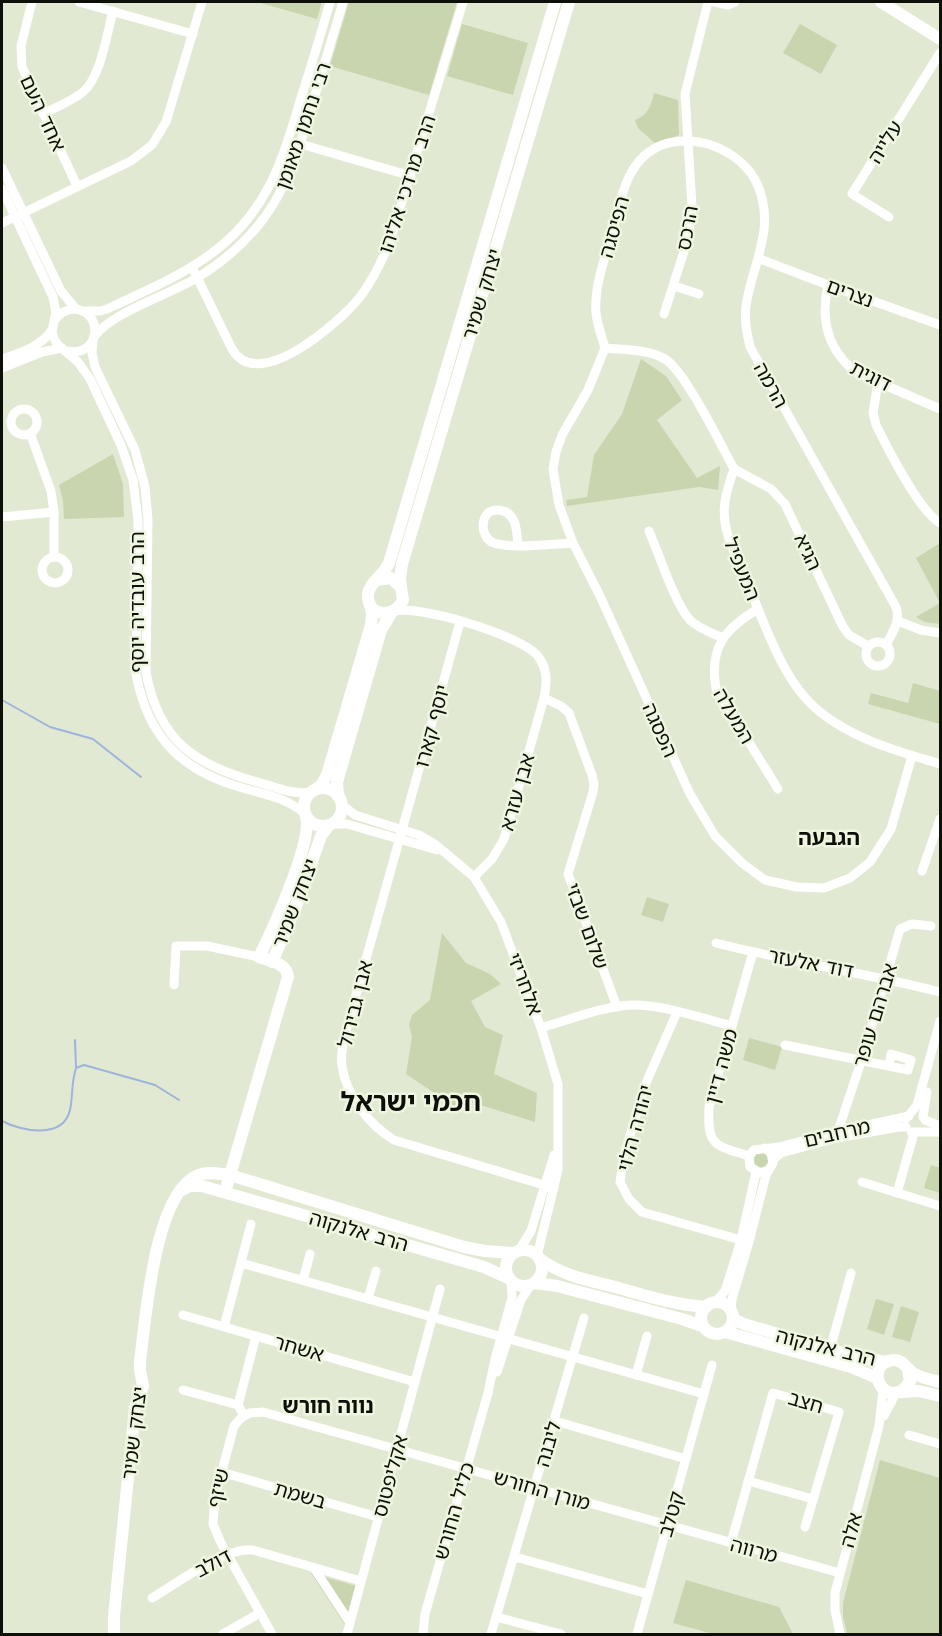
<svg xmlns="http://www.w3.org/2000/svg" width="942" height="1636" viewBox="0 0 942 1636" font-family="'Work Sans','Noto Sans Hebrew',sans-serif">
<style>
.green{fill:#c8d5af}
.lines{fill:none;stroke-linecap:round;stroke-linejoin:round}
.stream{stroke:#9fb4db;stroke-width:2}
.minor{stroke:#fff;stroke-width:9}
.major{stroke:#fff;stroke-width:12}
.labels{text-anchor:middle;stroke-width:5;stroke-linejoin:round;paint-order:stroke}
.street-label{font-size:20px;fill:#0d1008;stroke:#eff6e0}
.neighbourhood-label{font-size:21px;font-weight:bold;fill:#0d1008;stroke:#eff6e0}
.district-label{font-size:26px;font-weight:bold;fill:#0d1008;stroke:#eff6e0}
</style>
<rect width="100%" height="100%" fill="#e1e9d3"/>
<g class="green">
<polygon points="257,2 322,2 317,19"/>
<polygon points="349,2 457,2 429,95 330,66"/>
<polygon points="462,24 528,43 513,95 447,76"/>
<polygon points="800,24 837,45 821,74 783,53"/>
<path d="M 654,93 L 678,100 L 679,135 L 656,144 L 638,128 L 635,120 C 648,115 651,106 654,93 Z"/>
<polygon points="641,359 666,376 682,400 657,420 697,478 720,466 718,490 699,487 567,506 566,500 587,497 594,455 622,414"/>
<polygon points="113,454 123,484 124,517 64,519 63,501 59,485"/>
<polygon points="940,543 940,624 925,622 916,617 940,603 916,558"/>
<polygon points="913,683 940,691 940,724 868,704 871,693 908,703"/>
<polygon points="647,897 669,904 663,922 641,915"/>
<polygon points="442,933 466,963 490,974 501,984 471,1001 485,1027 503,1035 494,1074 537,1093 535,1122 461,1099 457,1108 406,1074 412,1037 409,1025 412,1015 430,1000"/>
<polygon points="749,1038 782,1047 775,1070 743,1060"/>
<circle cx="761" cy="1160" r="7"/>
<polygon points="931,1165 940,1168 940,1193 924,1188"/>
<polygon points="876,1299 894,1304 884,1335 867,1329"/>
<polygon points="901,1306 919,1312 910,1342 892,1337"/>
<polygon points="880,1460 940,1478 940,1634 848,1634 847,1633 843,1617 843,1603"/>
<polygon points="311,1573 356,1586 345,1625"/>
<polygon points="686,1580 779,1607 793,1634 713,1634 673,1623"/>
</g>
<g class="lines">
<g class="stream">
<polyline points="2,700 50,727 93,739 141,777"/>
<polyline points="75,1040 76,1067"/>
<path d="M 2,1121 C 21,1131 63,1140 70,1110 C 73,1096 71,1084 76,1068 L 84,1065 L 155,1085 L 179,1100"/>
</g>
<g class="minor">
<polyline points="32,2 21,46 22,67 77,186"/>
<polyline points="79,2 193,34"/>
<polyline points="715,2 728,5 735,2"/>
<path d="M 43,114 C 56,107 73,101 84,91 C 101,76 107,33 113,11"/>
<polyline points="297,143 411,176"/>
<polyline points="2,168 61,291 76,309"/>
<path d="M 2,189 L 53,297 L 56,312 L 52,331 L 54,339 L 59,346 L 78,362 L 90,379 L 121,445 L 133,480 L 138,520 L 136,674 C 148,739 183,772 246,789 C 267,795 289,799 305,814"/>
<polyline points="889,217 852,194 940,53"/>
<polyline points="2,223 131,161 152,145 166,122 202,2"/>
<polyline points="760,259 828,285 940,325"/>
<path d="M 192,267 L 232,349 C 258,395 341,321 360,297 C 372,281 381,263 389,244 L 463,2"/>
<path d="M 828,285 C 820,320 828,351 857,373 L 940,409"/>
<polyline points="674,286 699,294"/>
<path d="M 83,311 L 100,311 L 107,309 C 141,293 177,278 208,256 C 266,216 282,162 301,98 C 311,66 321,34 330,2"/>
<polyline points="664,314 688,239 692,207 685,94 708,2"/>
<path d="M 55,320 C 60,313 66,309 75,309 C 105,312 100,358 67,351"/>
<path d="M 95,336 C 112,312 172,294 200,276 C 271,231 289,183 312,106 C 322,71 333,36 343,2"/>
<path d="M 93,340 L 92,353 L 95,367 L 135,450 L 145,487 L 148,520 L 146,672 C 159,743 196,765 261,783 C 278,788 294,795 311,792"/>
<path d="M 605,348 C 602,337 597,324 596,313 C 594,287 604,261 611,237 C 620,203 625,159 662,145 C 679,139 694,140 711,145 C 731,152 750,166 758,186 C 776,230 752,264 746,306 C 744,320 747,333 750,347 L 896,607 C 901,621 892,633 886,645"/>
<polyline points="605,348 588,390 562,435 556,452 553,469 559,505 573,543 600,596 690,794 715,836 742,863 765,880 797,887 824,888 850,878 870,862 891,829 912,756"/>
<path d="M 605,348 C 624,350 648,349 665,359 C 685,371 721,445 734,469 C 728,487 722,504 725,522 C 728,543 739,563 747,582 C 765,624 783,683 820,712 C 855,740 898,751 940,764"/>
<path d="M 2,359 C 20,353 43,346 53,328"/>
<polyline points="2,368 42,352 62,348"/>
<path d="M 878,382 L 873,413 L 876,425 C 888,449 919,511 940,523"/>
<circle cx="24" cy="422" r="13"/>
<polyline points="30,433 51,491 54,512 54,557"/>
<polyline points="734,469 771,489 785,504 842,625 849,635 868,646"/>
<polyline points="2,517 54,512"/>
<path d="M 649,531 C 659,554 675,604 690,620 C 699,629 712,633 723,638"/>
<path d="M 518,545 C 517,530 516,510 497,510 C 479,510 479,538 494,543 C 512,549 552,544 573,543"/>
<circle cx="55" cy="570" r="13"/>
<path d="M 758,609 C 724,629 709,648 716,689 L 778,789"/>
<path d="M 394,611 C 421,605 519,635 537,655 C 548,668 547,682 544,698 L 504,839 L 492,859 L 474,877"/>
<polyline points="898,621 921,630 940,633"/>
<path d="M 460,622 L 344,1038 C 343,1047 340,1056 342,1066 C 346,1095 369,1125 394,1140 L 554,1188"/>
<circle cx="878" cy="654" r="12"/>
<polyline points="544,698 561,706 569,713 592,775 594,784 593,792 568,874 617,1007"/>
<polyline points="341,804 355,815 419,835 436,845 474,877 501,922 541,1028 558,1084 558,1170 537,1256"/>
<polyline points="332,824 347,824 437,850"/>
<polyline points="922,871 940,819"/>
<path d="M 716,943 C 790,962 866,973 940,992"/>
<polyline points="174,985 176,946 207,946 259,957"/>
<polyline points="677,1012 646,1083 624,1155 620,1182 629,1199 642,1212 741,1240"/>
<path d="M 541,1028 C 568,1020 610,1004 636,1005 C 668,1006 701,1018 732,1026"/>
<polyline points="785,1045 908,1070 911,1060 891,1054 889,1066"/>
<polyline points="923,1117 927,1092"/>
<polyline points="906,1119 917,1105 940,1021"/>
<polyline points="925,1120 940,1126"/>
<polyline points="838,1131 862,1059 900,929 912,924 931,926"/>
<polyline points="911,1132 940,1132"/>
<path d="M 749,1156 C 715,1145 707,1147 709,1107 L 753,952"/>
<polyline points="774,1159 781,1153 837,1138 899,1127 906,1127"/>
<polyline points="768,1171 760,1173 750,1167 749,1156 754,1150 779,1147 836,1132 909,1116"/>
<polyline points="862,1182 940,1206"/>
<polyline points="897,1193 914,1133"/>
<polyline points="519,1250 531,1231 554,1155"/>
<polyline points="241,1263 704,1394"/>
<polyline points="303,1280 310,1254"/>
<polyline points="368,1299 376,1271"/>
<polyline points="715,1302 725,1291 728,1282 741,1240 756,1172"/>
<polyline points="731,1312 732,1299 749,1242 766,1175 773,1163 771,1153 765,1148"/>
<polyline points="183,1315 415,1382"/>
<polyline points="224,1327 251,1224"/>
<polyline points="830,1350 851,1273"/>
<polyline points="497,1372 521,1300 530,1286"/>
<polyline points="636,1375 647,1336"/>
<polyline points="183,1390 238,1405"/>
<polyline points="244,1416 238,1405 256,1336"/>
<polyline points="884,1416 896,1393"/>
<polyline points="555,1421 686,1459"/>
<polyline points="909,1435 940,1444"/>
<polyline points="221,1472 378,1517"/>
<polyline points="748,1481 813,1499"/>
<polyline points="731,1543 773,1393 839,1412 805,1527"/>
<polyline points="515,1557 648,1594"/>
<polyline points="314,1568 350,1623"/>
<path d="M 152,1598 C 176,1584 226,1546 253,1550 L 361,1581"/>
<polyline points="496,1617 561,1634"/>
<polyline points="223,1634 260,1613"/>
<polyline points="272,1634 221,1543 213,1524 215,1497 234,1426 240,1419 249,1413 263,1412 840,1573"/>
<polyline points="347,1634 440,1289"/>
<polyline points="423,1634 425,1614 488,1393 495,1359 512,1298 511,1282"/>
<polyline points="491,1634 584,1318"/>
<polyline points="637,1634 712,1365"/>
<polyline points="840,1634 835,1610 835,1593 879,1426 883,1390"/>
</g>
<g class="major">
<polyline points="881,2 940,39"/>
<path d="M 377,580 L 391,578 L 401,587 L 403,600 C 394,620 366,616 368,594 C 369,583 384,575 389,563 L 555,2"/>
<polyline points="401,587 400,579 402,564 569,2"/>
<circle cx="323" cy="807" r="19"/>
<polyline points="315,790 321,785 327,775 371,625 372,614 370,604"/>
<polyline points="338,796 337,782 381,630 392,612"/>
<polyline points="272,962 295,909 321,836 329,825"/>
<polyline points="182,1190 190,1186 202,1186 484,1267 508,1278"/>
<path d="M 225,1192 L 288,977 C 287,963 270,961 259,957 C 272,931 313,842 306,816"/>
<circle cx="524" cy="1268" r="18"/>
<path d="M 540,1259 C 562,1276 592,1281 619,1288 C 647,1296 676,1305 706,1307"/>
<polyline points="535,1283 557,1286 682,1319 702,1326"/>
<circle cx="717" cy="1318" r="16"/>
<polyline points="733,1319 744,1324 856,1357 887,1362"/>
<polyline points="725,1332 851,1367 877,1378"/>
<path d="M 908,1369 L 910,1382 L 901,1392 L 890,1393 C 873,1387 873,1361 894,1360 C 903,1360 906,1368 913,1373 C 921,1378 932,1380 940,1382"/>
<polyline points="901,1392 919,1391 940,1396"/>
<path d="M 114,1634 L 114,1616 L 135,1408 L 143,1386 L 140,1370 L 140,1361 C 146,1318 154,1193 198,1175 C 208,1171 220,1174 230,1175 L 464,1247 L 485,1251 L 513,1253"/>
</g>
</g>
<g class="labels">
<g class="street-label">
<text transform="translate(43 113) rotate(65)" y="7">אחד העם</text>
<text transform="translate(303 126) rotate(-71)" y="7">רבי נחמן מאומן</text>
<text transform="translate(885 142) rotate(-58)" y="7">עלייה</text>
<text transform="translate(407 184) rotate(-72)" y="7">הרב מרדכי אליהו</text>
<text transform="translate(614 227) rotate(-74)" y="7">הפיסגה</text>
<text transform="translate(687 228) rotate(-80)" y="7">הרכס</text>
<text transform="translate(850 293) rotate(20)" y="7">נצרים</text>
<text transform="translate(482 294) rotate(-73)" y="7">יצחק שמיר</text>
<text transform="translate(871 376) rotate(27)" y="7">דוגית</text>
<text transform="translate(771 385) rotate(61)" y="7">הרמה</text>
<text transform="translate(808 552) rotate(65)" y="7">הגיא</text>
<text transform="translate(742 569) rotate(68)" y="7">המעפיל</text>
<text transform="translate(137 602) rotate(-90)" y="7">הרב עובדיה יוסף</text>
<text transform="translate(734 716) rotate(60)" y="7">המעלה</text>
<text transform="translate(432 726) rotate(-75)" y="7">יוסף קארו</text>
<text transform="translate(660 730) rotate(66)" y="7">הפסגה</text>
<text transform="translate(517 792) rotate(-74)" y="7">אבן עזרא</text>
<text transform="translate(295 903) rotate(-69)" y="7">יצחק שמיר</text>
<text transform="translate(587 926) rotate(70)" y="7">שלום שבזי</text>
<text transform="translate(811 963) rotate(11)" y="7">דוד אלעזר</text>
<text transform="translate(525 984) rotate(69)" y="7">אלחריזי</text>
<text transform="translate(355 1004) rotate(-76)" y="7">אבן גבירול</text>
<text transform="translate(875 1015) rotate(-73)" y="7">אברהם עופר</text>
<text transform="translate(721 1066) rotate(-75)" y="7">משה דיין</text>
<text transform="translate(635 1128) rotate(-75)" y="7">יהודה הלוי</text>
<text transform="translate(837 1133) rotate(-13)" y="7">מרחבים</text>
<text transform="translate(359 1231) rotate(16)" y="7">הרב אלנקוה</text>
<text transform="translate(826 1347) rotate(14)" y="7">הרב אלנקוה</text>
<text transform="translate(299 1348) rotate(16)" y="7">אשחר</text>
<text transform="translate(806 1402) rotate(16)" y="7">חצב</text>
<text transform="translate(134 1433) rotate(-83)" y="7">יצחק שמיר</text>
<text transform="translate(548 1444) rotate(-74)" y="7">ליבנה</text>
<text transform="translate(390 1476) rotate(-75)" y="7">אקליפטוס</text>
<text transform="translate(218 1488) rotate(-78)" y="7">שיזף</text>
<text transform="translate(542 1490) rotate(16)" y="7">מורן החורש</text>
<text transform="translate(300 1495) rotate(16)" y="7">בשמת</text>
<text transform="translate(454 1511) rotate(-74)" y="7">כליל החורש</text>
<text transform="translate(671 1514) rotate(-74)" y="7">קטלב</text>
<text transform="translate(851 1530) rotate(-75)" y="7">אלה</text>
<text transform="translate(754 1550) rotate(15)" y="7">מרווה</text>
<text transform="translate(213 1563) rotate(-28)" y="7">דולב</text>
</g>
<g class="neighbourhood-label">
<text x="829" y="845">הגבעה</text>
<text x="328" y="1413">נווה חורש</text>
</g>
<g class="district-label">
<text x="411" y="1111">חכמי ישראל</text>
</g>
</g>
<rect width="942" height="1636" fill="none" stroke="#0d1008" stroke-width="6"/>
</svg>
